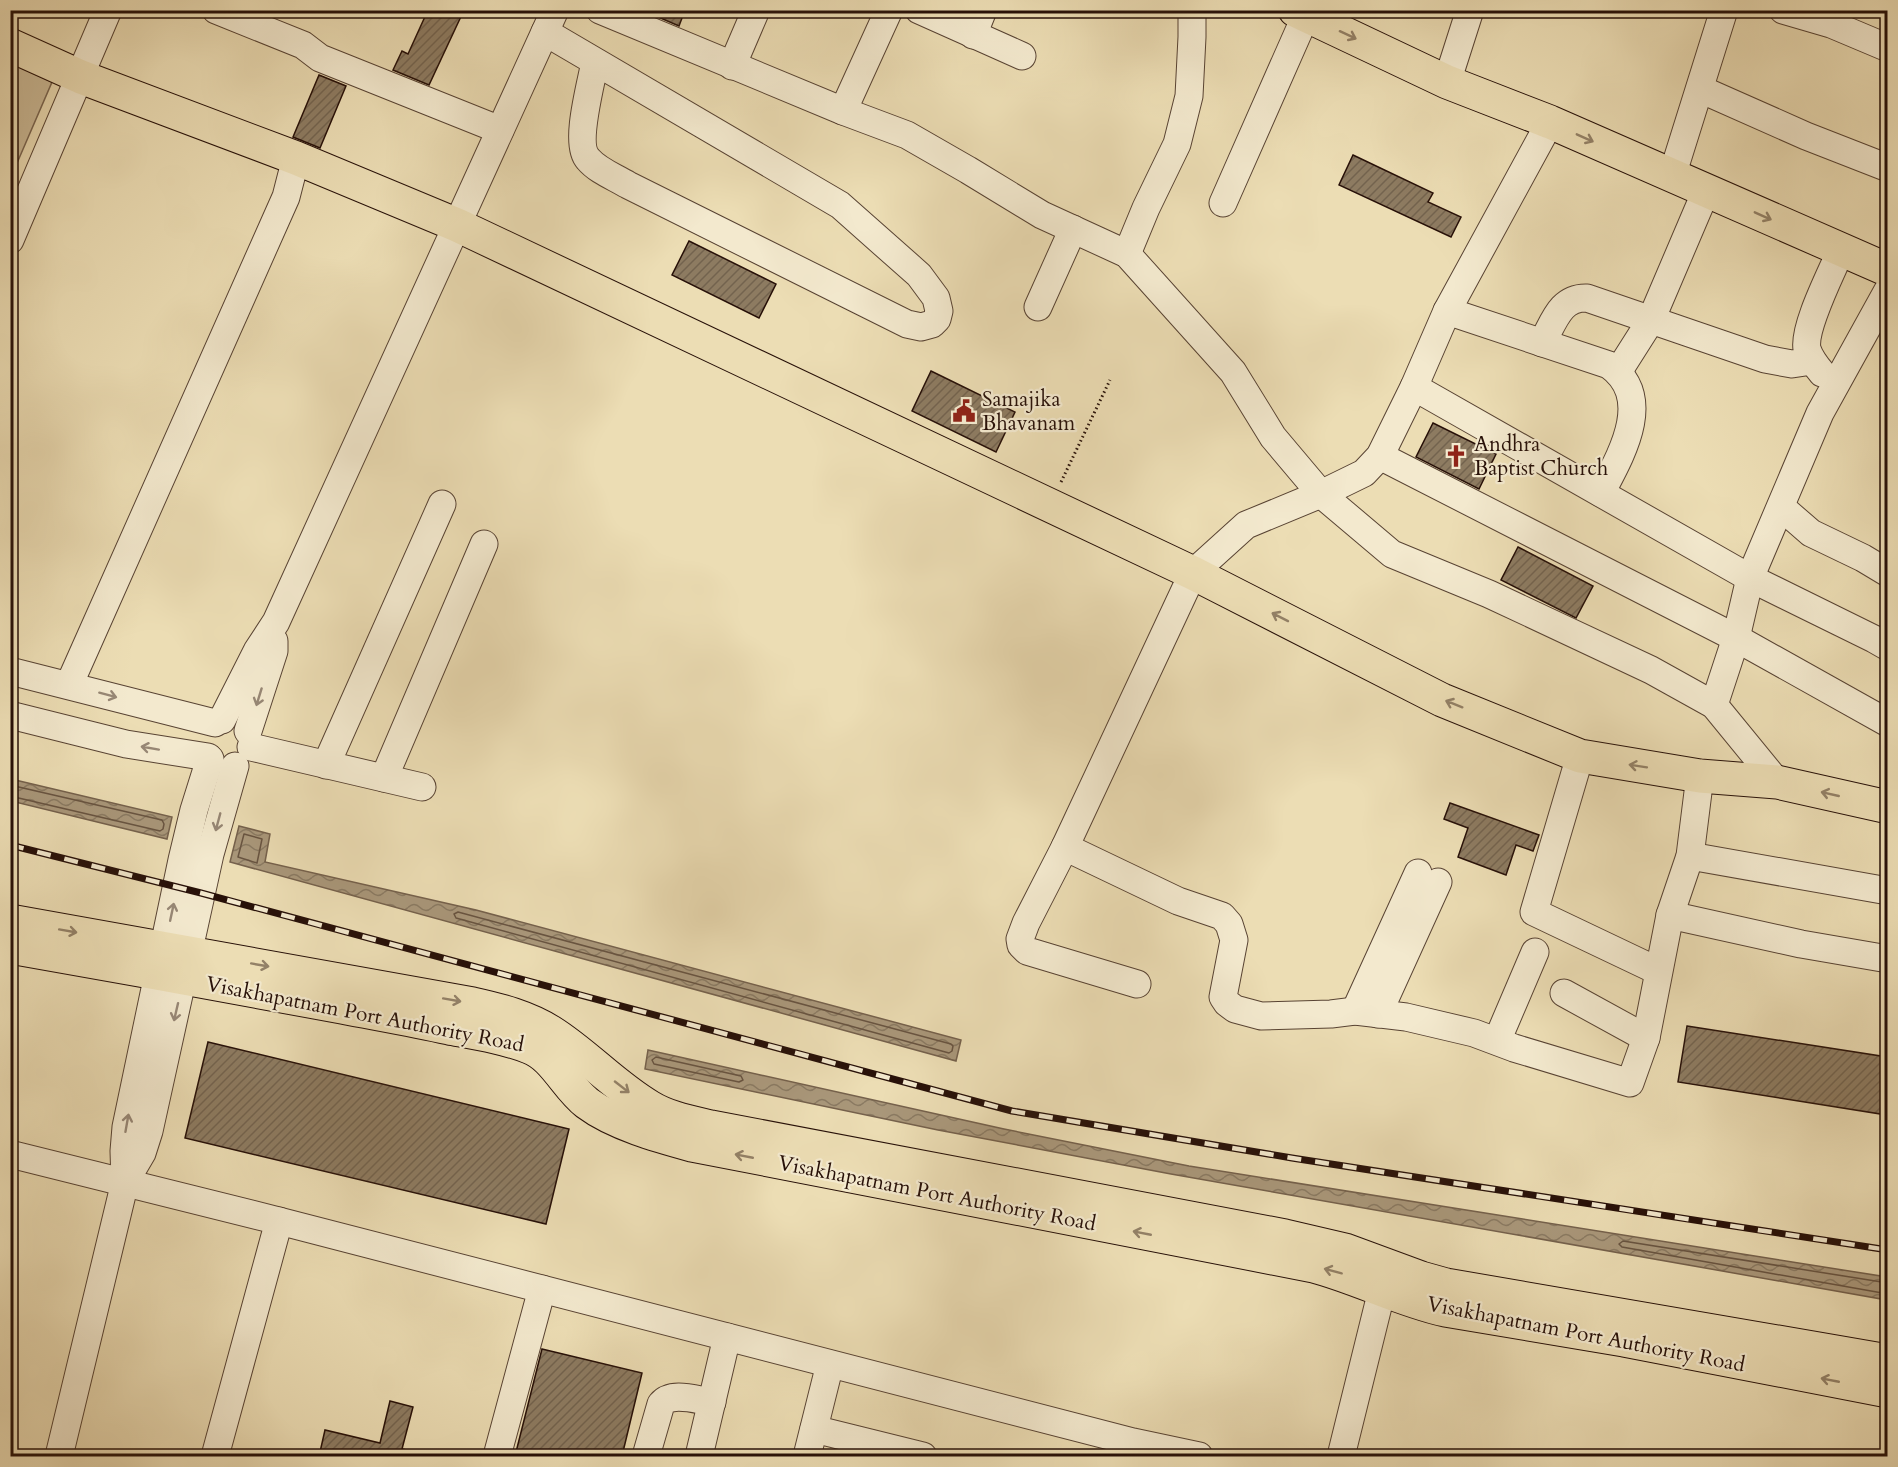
<svg xmlns="http://www.w3.org/2000/svg" width="1898" height="1467" viewBox="0 0 1898 1467" font-family="Cardo,serif">
<style>
.grass{fill:#cbba97;stroke:#796550;stroke-width:1.5}
.water{fill:url(#water-waves);stroke:#75614c;stroke-width:1.5}
.lines{fill:none;stroke-linecap:round;stroke-linejoin:round}
.shore{stroke:#685441;stroke-width:1.5}
.building{fill:url(#building-hatch);stroke:#271008;stroke-width:1.5}
.minor-casing{stroke:#584333;stroke-width:29}
.major-casing{stroke:#271008;stroke-width:35}
.path{stroke:#271008;stroke-width:3;stroke-dasharray:1.5 3;stroke-linecap:butt}
.minor{stroke:#f3e9ce;stroke-width:27}
.major{stroke:#ecddb4;stroke-width:33}
.rail-casing{stroke:#271008;stroke-width:7}
.rail{stroke:#f3e9ce;stroke-width:4.5;stroke-dasharray:14;stroke-linecap:butt}
.oneway{stroke:#938167}
.oneway2{stroke:#978775}
.labels{text-anchor:middle;stroke-width:4.5;stroke-linejoin:round;paint-order:stroke}
.poi-label{font-size:21px;fill:#271008;stroke:#f3e9ce;text-anchor:start}
.street-label{font-size:21px;fill:#271008;stroke:#f3e9ce}
</style>
<defs>
<pattern id="water-waves" width="16" height="10" patternUnits="userSpaceOnUse" patternTransform="scale(1.5)"><rect width="16" height="10" fill="#a9977a"/><path d="M0 5q4-4 8 0t8 0" fill="none" stroke="#8a7a62"/></pattern>
<pattern id="building-hatch" width="6" height="6" patternUnits="userSpaceOnUse" patternTransform="scale(1.5)"><rect width="6" height="6" fill="#8d7b61"/><path d="M-1 1l2-2M0 6l6-6M5 7l2-2" fill="none" stroke="#73634e"/></pattern>
</defs>
<rect width="100%" height="100%" fill="#ecddb4"/>
<filter id="stains"><feTurbulence type="fractalNoise" baseFrequency=".00333" numOctaves="4"/><feColorMatrix values="0 0 0 0 .2 0 0 0 0 .09 0 0 0 0 .02 0 0 0 .5 -.17"/></filter>
<radialGradient id="worn" r=".72"><stop offset=".6" stop-color="#630" stop-opacity="0"/><stop offset="1" stop-color="#630" stop-opacity=".3"/></radialGradient>
<polygon class="grass" points="11,63 52,82 11,177"/>
<g class="water">
<polygon points="11,779 172,817 167,839 11,801"/>
<polygon points="239,826 270,834 265,862 476,910 961,1040 956,1061 230,862"/>
<polygon points="648,1050 1004,1129 1189,1166 1887,1277 1887,1300 1171,1174 938,1130 645,1069"/>
</g>
<g class="lines">
<g class="shore">
<polyline points="10,785 162,820 164,824 163,829 160,831 10,796"/>
<polygon points="244,834 262,839 257,863 238,857"/>
<polygon points="458,912 951,1044 953,1046 952,1051 949,1053 456,918 454,914"/>
<polygon points="656,1057 741,1076 743,1080 739,1082 654,1064 652,1060"/>
<polyline points="1888,1283 1623,1241 1619,1244 1622,1247 1888,1294"/>
</g>
</g>
<g class="building">
<polygon points="428,10 464,10 429,85 393,70 402,51 408,54"/>
<polygon points="642,10 685,10 679,26"/>
<polygon points="319,75 346,86 320,148 293,137"/>
<polygon points="1353,155 1433,193 1428,202 1461,217 1451,237 1339,185"/>
<polygon points="689,241 776,284 759,318 672,275"/>
<polygon points="931,371 1015,412 996,452 912,411"/>
<polygon points="1433,423 1496,454 1479,489 1416,457"/>
<polygon points="1518,547 1593,586 1576,618 1501,580"/>
<polygon points="1450,803 1539,835 1533,851 1516,845 1506,875 1458,857 1468,828 1444,819"/>
<polygon points="1687,1026 1887,1057 1887,1115 1678,1082"/>
<polygon points="208,1042 569,1129 546,1224 185,1138"/>
<polygon points="542,1349 642,1373 622,1456 515,1456"/>
<polygon points="390,1401 413,1407 402,1449 412,1451 411,1456 337,1456 320,1452 325,1430 380,1443"/>
</g>
<g class="lines">
<g class="minor-casing">
<g id="minor">
<polyline points="216,10 303,45 320,58 500,130"/>
<polyline points="600,10 843,111 907,135 968,170 1042,215 1127,254 1233,372 1273,437 1321,494 1392,554 1489,594 1651,670 1714,705 1777,782"/>
<polyline points="919,10 1022,56"/>
<polyline points="1783,10 1831,24 1888,48"/>
<path d="M 545,32 L 840,205 L 919,275 L 936,298 L 939,311 L 937,319 L 932,324 L 921,327 L 907,324 L 628,185 C 615,177 598,171 588,159 C 574,144 591,84 595,62"/>
<polyline points="973,35 983,10"/>
<polyline points="732,66 756,10"/>
<polyline points="1447,82 1470,10"/>
<polyline points="1700,89 1806,136 1888,168"/>
<polyline points="843,111 889,10"/>
<polyline points="1672,176 1724,10"/>
<polyline points="1223,203 1306,15"/>
<polyline points="10,240 108,10"/>
<polyline points="1127,254 1146,208 1177,144 1189,96 1192,37 1192,10"/>
<polyline points="1038,307 1073,229"/>
<path d="M 1447,311 L 1609,365 C 1655,398 1621,455 1601,493"/>
<path d="M 1542,343 C 1554,322 1560,297 1587,298 L 1765,359 L 1792,364 L 1812,361"/>
<polyline points="1618,372 1651,320 1706,191"/>
<path d="M 1822,373 C 1816,366 1810,358 1807,349 C 1803,327 1832,272 1841,250"/>
<polyline points="1414,387 1750,578 1874,639 1888,647"/>
<polyline points="1380,456 1736,638 1888,723"/>
<polyline points="1781,507 1811,533 1863,558 1888,573"/>
<polyline points="10,671 215,723"/>
<polyline points="69,685 286,197 296,158"/>
<polyline points="1714,705 1736,638 1750,578 1820,413 1888,290"/>
<polyline points="10,715 126,744 208,757"/>
<polyline points="222,720 257,651 276,622 555,10"/>
<polyline points="248,731 274,651 274,641"/>
<polyline points="251,747 422,787"/>
<polyline points="1580,756 1534,912 1658,971"/>
<polyline points="326,765 442,504"/>
<polyline points="384,778 484,544"/>
<polyline points="1065,847 1178,901 1222,916 1229,924 1234,940 1223,997 1227,1003 1235,1009 1261,1016 1331,1014 1355,1011 1406,1017 1474,1033 1514,1048 1630,1083 1646,1038 1670,915 1690,856 1700,776"/>
<polyline points="1690,856 1888,891"/>
<polyline points="1670,915 1801,944 1888,959"/>
<polyline points="1137,984 1027,951 1021,945 1020,939 1026,923 1065,847 1193,573 1246,525 1321,494 1364,473 1380,456 1414,387 1447,311 1550,122"/>
<polyline points="1564,993 1646,1038"/>
<polyline points="1355,1011 1418,873"/>
<polyline points="1378,1014 1438,882"/>
<polyline points="1497,1041 1535,952"/>
<polyline points="10,1154 279,1221 1133,1442 1199,1456"/>
<polyline points="125,1182 124,1151 126,1127 182,860 194,810 210,759"/>
<polyline points="814,1429 923,1456"/>
<polyline points="59,1456 125,1182 142,1153 149,1131 210,854 235,766"/>
<polyline points="215,1456 279,1221"/>
<polyline points="497,1456 542,1289"/>
<path d="M 646,1456 L 661,1404 C 672,1391 696,1400 712,1402"/>
<polyline points="699,1456 727,1337"/>
<polyline points="807,1456 830,1364"/>
<polyline points="1341,1456 1387,1270"/>
</g>
</g>
<g class="major-casing">
<g id="major">
<polyline points="1295,10 1447,82 1550,122 1888,270"/>
<polyline points="10,45 81,77 296,158 457,225 1193,573 1442,700 1580,756 1700,776 1777,782 1888,807"/>
<path d="M 10,921 L 473,1004 C 500,1010 527,1017 551,1032 C 586,1054 614,1086 650,1107 C 668,1118 690,1122 711,1127 L 1285,1236 L 1345,1250 L 1421,1278 L 1446,1285 L 1888,1361"/>
<path d="M 10,947 C 121,966 231,987 342,1007 C 378,1014 413,1020 449,1028 C 476,1033 503,1037 529,1047 C 554,1056 566,1087 587,1103 C 615,1124 659,1136 692,1145 L 1314,1266 C 1359,1278 1400,1300 1445,1310 L 1624,1340 L 1888,1391"/>
</g>
</g>
<polyline class="path" points="1061,482 1110,380"/>
<use href="#minor" class="minor"/>
<use href="#major" class="major"/>
<g class="rail-casing">
<polyline id="rail" points="10,845 201,893 1012,1111 1292,1158 1888,1250"/>
</g>
<use href="#rail" class="rail"/>
</g>
<defs><path id="oneway-shaft" d="M-6 0H5M1.5-3L5.5 0L1.5 3" fill="none" stroke-width="1.6" stroke-linecap="round" stroke-linejoin="round" transform="scale(1.5)"/></defs>
<g class="oneway">
<use href="#oneway-shaft" transform="translate(1348 35) rotate(25)"/>
<use href="#oneway-shaft" transform="translate(1585 138) rotate(24)"/>
<use href="#oneway-shaft" transform="translate(1763 216) rotate(24)"/>
<use href="#oneway-shaft" transform="translate(1280 617) rotate(-153)"/>
<use href="#oneway-shaft" transform="translate(1454 704) rotate(-158)"/>
<use href="#oneway-shaft" transform="translate(1638 766) rotate(-171)"/>
<use href="#oneway-shaft" transform="translate(1830 794) rotate(-167)"/>
<use href="#oneway-shaft" transform="translate(68 931) rotate(10)"/>
<use href="#oneway-shaft" transform="translate(260 965) rotate(10)"/>
<use href="#oneway-shaft" transform="translate(452 1000) rotate(10)"/>
<use href="#oneway-shaft" transform="translate(622 1087) rotate(38)"/>
<use href="#oneway-shaft" transform="translate(744 1156) rotate(-169)"/>
<use href="#oneway-shaft" transform="translate(1142 1233) rotate(-169)"/>
<use href="#oneway-shaft" transform="translate(1333 1271) rotate(-165)"/>
<use href="#oneway-shaft" transform="translate(1830 1380) rotate(-169)"/>
</g>
<g class="oneway2">
<use href="#oneway-shaft" transform="translate(108 695) rotate(15)"/>
<use href="#oneway-shaft" transform="translate(259 697) rotate(107)"/>
<use href="#oneway-shaft" transform="translate(150 748) rotate(-170)"/>
<use href="#oneway-shaft" transform="translate(218 822) rotate(105)"/>
<use href="#oneway-shaft" transform="translate(172 912) rotate(-78)"/>
<use href="#oneway-shaft" transform="translate(176 1012) rotate(103)"/>
<use href="#oneway-shaft" transform="translate(127 1123) rotate(-80)"/>
</g>
<defs>
<g id="civic-bare" transform="scale(1.8)"><path d="M-.6-6.5H3V-4.5H.6V-3L4-1V1h2V6H-6V1h2V-1L-.6-3ZM-1.2 2.5V6h2.4V2.5Z" fill="#8f2418" stroke="#f3e9ce" stroke-width="2.5" paint-order="stroke"/></g>
<g id="church-bare" transform="scale(1.8)"><path d="M-1.2-6h2.4v3.5h3.3v2.4h-3.3V6h-2.4V-.1h-3.3v-2.4h3.3Z" fill="#8f2418" stroke="#f3e9ce" stroke-width="2.5" paint-order="stroke"/></g>
</defs>
<g fill-rule="evenodd">
<use href="#civic-bare" x="964" y="411"/>
<use href="#church-bare" x="1456" y="456"/>
</g>
<g class="labels">
<g class="poi-label">
<text x="982" y="406">Samajika<tspan x="982" dy="24">Bhavanam</tspan></text>
<text x="1474" y="451">Andhra<tspan x="1474" dy="24">Baptist Church</tspan></text>
</g>
<g class="street-label">
<text transform="translate(365 1014) rotate(11)" y="7">Visakhapatnam Port Authority Road</text>
<text transform="translate(937 1193) rotate(11)" y="7">Visakhapatnam Port Authority Road</text>
<text transform="translate(1586 1334) rotate(11)" y="7">Visakhapatnam Port Authority Road</text>
</g>
</g>
<rect width="1898" height="1467" fill="none" stroke="#ecddb4" stroke-width="36"/>
<rect x="12" y="12" width="1874" height="1443" fill="none" stroke="#271008" stroke-width="3"/>
<rect x="18" y="18" width="1862" height="1431" fill="none" stroke="#271008" stroke-width="1.5"/>
<rect width="100%" height="100%" filter="url(#stains)"/>
<rect width="100%" height="100%" fill="url(#worn)"/>
</svg>
